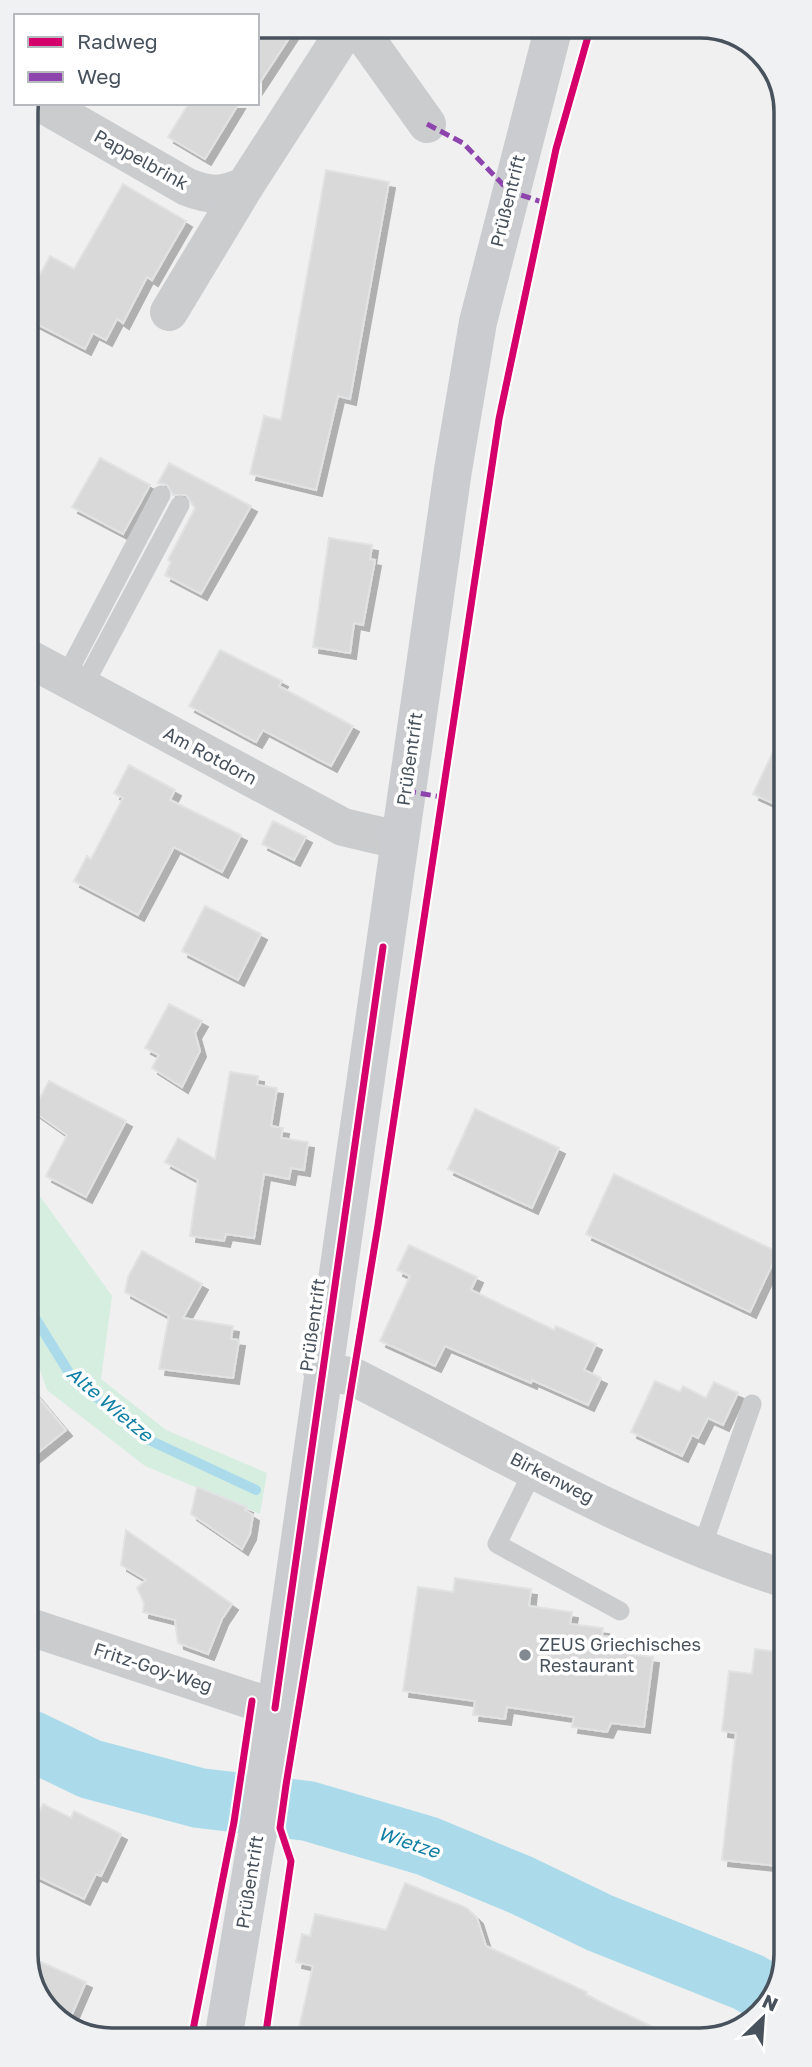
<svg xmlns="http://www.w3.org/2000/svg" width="812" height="2067" viewBox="0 0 812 2067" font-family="'Golos Text',sans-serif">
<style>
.green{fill:#d5eee0}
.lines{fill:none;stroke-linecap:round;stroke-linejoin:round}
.stream{stroke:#abdbea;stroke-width:10}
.river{stroke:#abdbea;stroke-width:60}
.building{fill:#d9d9da;stroke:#e1e2e3;stroke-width:2;filter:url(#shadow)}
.service{stroke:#caccce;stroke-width:19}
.minor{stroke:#caccce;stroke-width:38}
.secondary{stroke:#cbcccf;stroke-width:38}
.quiet{stroke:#8e44ad;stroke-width:5;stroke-dasharray:10 5;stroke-linecap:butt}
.cycleway-casing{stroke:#fff;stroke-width:11}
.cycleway{stroke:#d6006c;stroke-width:7}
.poi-dot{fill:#838990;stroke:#fff;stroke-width:2.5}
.labels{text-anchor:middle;stroke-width:7;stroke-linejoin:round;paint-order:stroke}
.street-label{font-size:18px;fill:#48525c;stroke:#fff}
.poi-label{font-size:18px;fill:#48525c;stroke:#fff;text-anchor:start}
.water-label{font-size:19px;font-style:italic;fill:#1280a4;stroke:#fff}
.rim{fill:none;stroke:#48525c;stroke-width:3.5}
</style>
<defs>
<filter id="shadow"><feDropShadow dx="6" dy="6" stdDeviation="0" flood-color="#0004"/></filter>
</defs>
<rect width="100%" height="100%" fill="#f0f0f0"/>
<polygon class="green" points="29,1155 37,1192 112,1296 101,1379 166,1430 267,1473 260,1514 145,1466 47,1390 29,1338"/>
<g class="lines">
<polyline class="stream" points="29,1308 71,1376 147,1439 256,1490"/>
<polyline class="river" points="30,1740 90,1769 199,1798 308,1811 427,1846 521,1885 600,1923 748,1982 772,1996"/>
</g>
<g class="building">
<polygon points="257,26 297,26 257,87"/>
<polygon points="189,103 239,103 205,159 168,137"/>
<polygon points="326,170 389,182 350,399 338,396 316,490 250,474 264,416 281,420"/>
<polygon points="123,184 186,221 152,280 147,277 123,323 117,319 106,340 93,333 85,349 27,319 27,299 50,256 74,269"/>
<polygon points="100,458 150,485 123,534 72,507"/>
<polygon points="169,463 251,506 201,594 165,575 171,562 168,560 195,508 186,495 173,495 167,485 158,483"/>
<polygon points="329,538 372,545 370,559 375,560 363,625 354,623 350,653 313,647"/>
<polygon points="220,650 282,681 279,686 353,726 331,766 263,730 256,742 189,706"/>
<polygon points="783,731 783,808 753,794"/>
<polygon points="129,765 175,790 170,800 241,835 222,872 174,847 138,915 74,881 87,856 91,859 123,798 114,793"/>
<polygon points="273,821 306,837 294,860 262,844"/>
<polygon points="205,906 261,934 238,980 182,951"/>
<polygon points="169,1004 202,1021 195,1033 200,1051 182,1087 152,1068 159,1055 145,1048"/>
<polygon points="230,1072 258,1076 257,1085 277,1088 271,1126 283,1128 281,1138 308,1142 304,1170 291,1168 289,1179 264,1174 254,1238 226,1234 224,1241 190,1236 198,1180 165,1162 178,1138 215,1159"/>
<polygon points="49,1081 126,1121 86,1197 46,1176 67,1135 33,1111"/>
<polygon points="475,1109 559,1148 532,1208 448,1169"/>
<polygon points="614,1174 778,1252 750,1312 586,1234"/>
<polygon points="409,1245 477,1277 471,1290 554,1330 556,1326 596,1344 584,1370 601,1378 588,1405 532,1380 531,1383 445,1346 435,1366 380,1341 410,1276 397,1270"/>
<polygon points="142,1251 202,1284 183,1318 233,1326 231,1339 239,1340 233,1378 159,1369 169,1316 125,1292 128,1277"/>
<polygon points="655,1381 680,1392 683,1386 706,1398 714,1382 738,1393 723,1425 708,1418 698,1438 692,1435 682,1456 631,1432"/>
<polygon points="29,1386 66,1430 29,1460"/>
<polygon points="197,1487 247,1507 245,1510 253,1515 250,1534 242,1549 191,1514"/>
<polygon points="126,1530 232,1604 222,1619 208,1654 178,1643 175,1620 143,1612 144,1603 137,1588 146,1580 121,1565"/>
<polygon points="455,1578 531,1589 529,1606 572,1612 570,1624 603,1628 602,1636 632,1640 630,1654 653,1657 644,1727 611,1723 607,1732 572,1727 574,1717 507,1707 505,1719 473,1715 475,1701 403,1691 418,1587 453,1592"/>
<polygon points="755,1649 785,1653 786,1867 722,1860 736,1733 722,1731 729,1671 752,1674"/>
<polygon points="43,1804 71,1818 74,1811 121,1834 101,1876 96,1874 84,1899 30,1873 30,1831"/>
<polygon points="405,1883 467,1908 477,1918 486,1946 587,1992 586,1995 674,2037 347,2039 299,2028 313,1966 296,1962 302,1934 310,1936 315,1914 386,1930"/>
<polygon points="41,1962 86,1982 67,2026 59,2023 32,1984"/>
</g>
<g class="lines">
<g class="service">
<polyline points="65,678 161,495"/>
<polyline points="83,687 180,505"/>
<polyline points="534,1469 497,1544 620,1611"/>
<polyline points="701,1550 752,1404"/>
</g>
<g class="minor">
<polyline points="357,26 427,124"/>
<path d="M 41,103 L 187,187 C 210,196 222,196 245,186 L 348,26"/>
<polyline points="169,312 245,186"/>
<polyline points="28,658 343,827 398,840"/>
<path d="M 322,1371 L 354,1377 C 495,1449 634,1530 785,1579"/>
<polyline points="30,1627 275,1708"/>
</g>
<polyline class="secondary" points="223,2040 259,1825 453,470 478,322 554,26"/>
<g class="quiet">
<polyline points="427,124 463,143 509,191 545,203"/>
<polyline points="406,791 442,797"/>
</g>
<g class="cycleway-casing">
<g id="cycleway">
<polyline points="275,1708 383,947"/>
<polyline points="265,2039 291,1861 280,1828 286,1785 378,1225 499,419 556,149 591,26"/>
<polyline points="191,2040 234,1822 252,1701"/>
</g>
</g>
<use href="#cycleway" class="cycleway"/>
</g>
<circle class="poi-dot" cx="525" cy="1655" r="7"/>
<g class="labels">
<g class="street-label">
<text transform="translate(141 160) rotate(29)" y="6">Pappelbrink</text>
<text transform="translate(508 201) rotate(-76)" y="6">Prüßentrift</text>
<text transform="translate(210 756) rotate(28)" y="6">Am Rotdorn</text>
<text transform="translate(410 759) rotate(-82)" y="6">Prüßentrift</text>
<text transform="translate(313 1325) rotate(-82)" y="6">Prüßentrift</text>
<text transform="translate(552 1478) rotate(27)" y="6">Birkenweg</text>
<text transform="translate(153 1668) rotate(18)" y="6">Fritz-Goy-Weg</text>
<text transform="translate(250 1882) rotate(-81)" y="6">Prüßentrift</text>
</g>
<g class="poi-label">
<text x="539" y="1651">ZEUS Griechisches<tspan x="539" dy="21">Restaurant</tspan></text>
</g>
<g class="water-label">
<text transform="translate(110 1404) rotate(40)" y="7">Alte Wietze</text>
<text transform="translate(409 1842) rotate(18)" y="7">Wietze</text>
</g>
</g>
<path d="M0 0H812V2067H0ZM112 38H700A74 74 0 0 1 774 112V1954A74 74 0 0 1 700 2028H112A74 74 0 0 1 38 1954V112A74 74 0 0 1 112 38Z" fill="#f0f1f2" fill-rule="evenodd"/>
<path class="rim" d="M112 38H700A74 74 0 0 1 774 112V1954A74 74 0 0 1 700 2028H112A74 74 0 0 1 38 1954V112A74 74 0 0 1 112 38Z"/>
<rect x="14" y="14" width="245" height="91" fill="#ffffff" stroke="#b6babe" stroke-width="2"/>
<rect x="28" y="37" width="35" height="10" fill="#d6006c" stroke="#b6babe" stroke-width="2"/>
<text x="77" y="49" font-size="21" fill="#48525c">Radweg</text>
<rect x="28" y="72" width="35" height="10" fill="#8e44ad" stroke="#b6babe" stroke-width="2"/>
<text x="77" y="84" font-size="21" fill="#48525c">Weg</text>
<g transform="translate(763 2018) rotate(25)" stroke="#ffffff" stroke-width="5" paint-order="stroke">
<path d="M0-5L12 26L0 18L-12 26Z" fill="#48525c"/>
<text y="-10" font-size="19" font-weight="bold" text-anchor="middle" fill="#48525c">N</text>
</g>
</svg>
